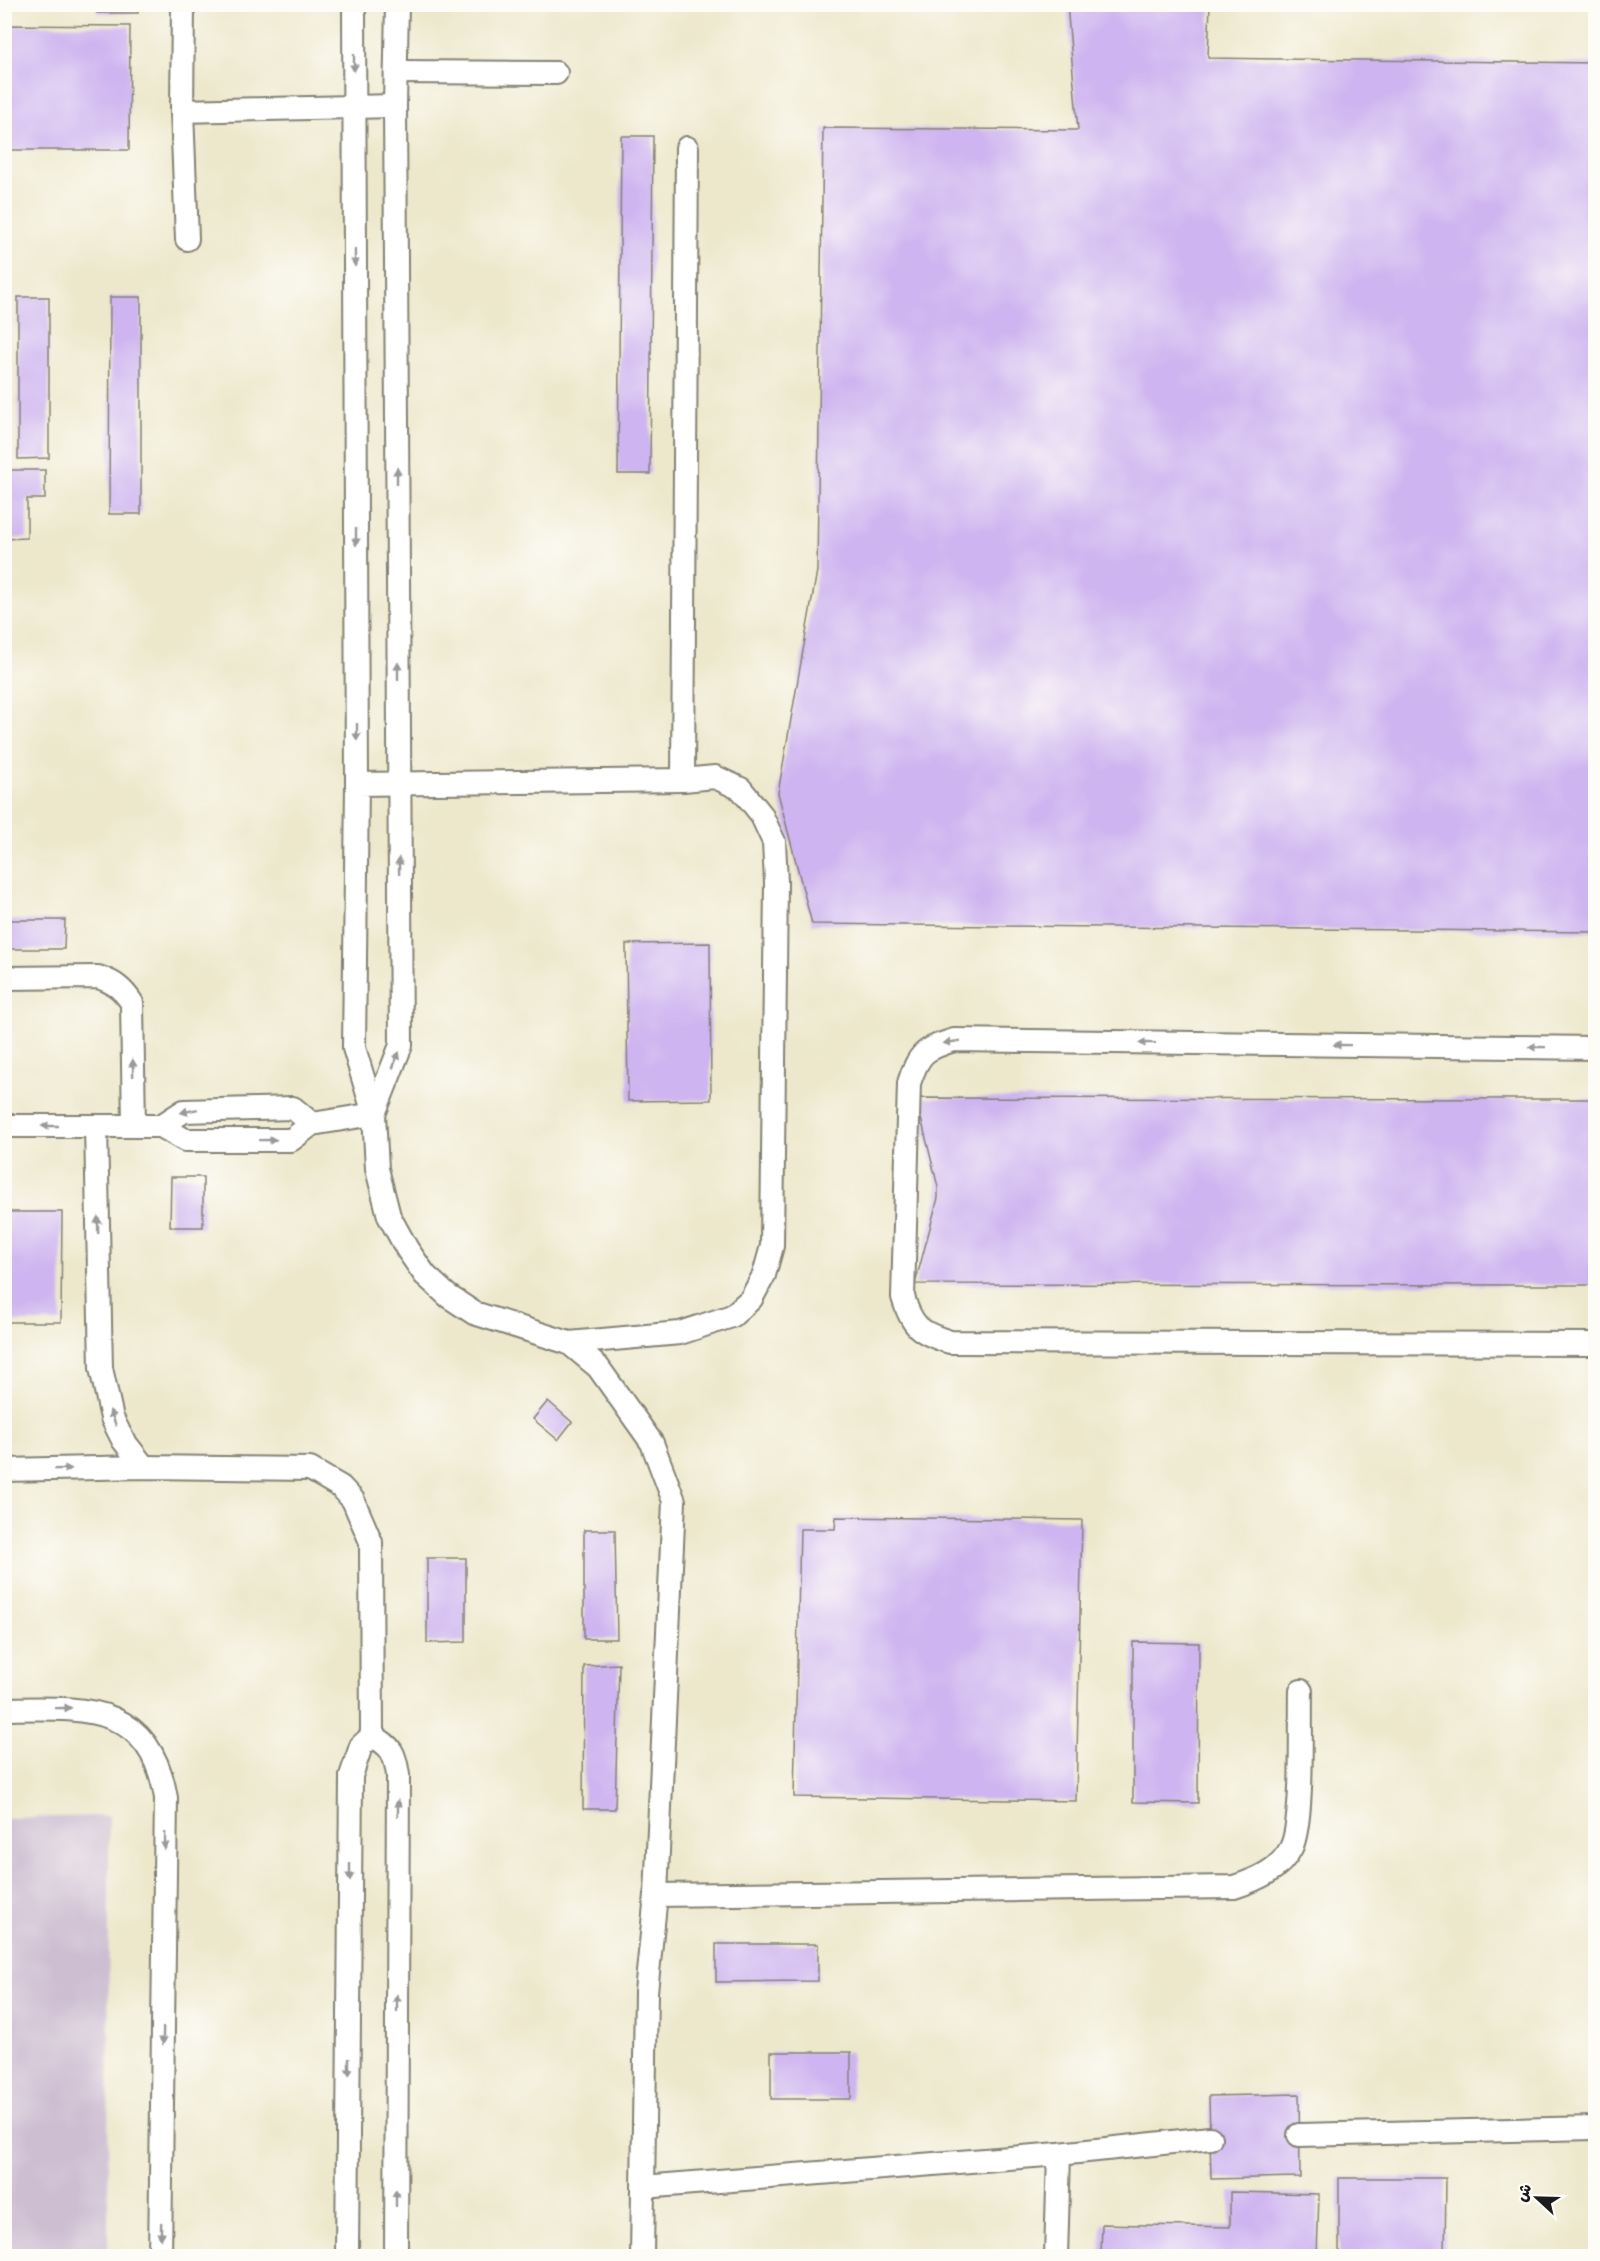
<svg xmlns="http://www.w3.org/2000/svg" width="1600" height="2261" viewBox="0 0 1600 2261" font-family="Caveat,'Playpen Sans Arabic',sans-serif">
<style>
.industrial{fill:#cdbed2}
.building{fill:#ceb4f0}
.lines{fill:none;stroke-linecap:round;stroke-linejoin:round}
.service-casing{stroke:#848274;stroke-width:26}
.service{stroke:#fff;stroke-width:22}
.oneway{fill:#999}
</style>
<rect width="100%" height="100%" fill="#fdfcf7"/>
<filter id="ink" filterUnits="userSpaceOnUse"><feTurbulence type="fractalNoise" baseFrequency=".0167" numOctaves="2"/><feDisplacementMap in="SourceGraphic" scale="12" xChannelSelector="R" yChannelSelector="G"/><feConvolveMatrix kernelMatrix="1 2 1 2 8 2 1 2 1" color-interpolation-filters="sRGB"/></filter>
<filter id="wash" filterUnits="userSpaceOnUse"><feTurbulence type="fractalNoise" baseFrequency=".008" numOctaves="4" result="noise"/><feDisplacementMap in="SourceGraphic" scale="24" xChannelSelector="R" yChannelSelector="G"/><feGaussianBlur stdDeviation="1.35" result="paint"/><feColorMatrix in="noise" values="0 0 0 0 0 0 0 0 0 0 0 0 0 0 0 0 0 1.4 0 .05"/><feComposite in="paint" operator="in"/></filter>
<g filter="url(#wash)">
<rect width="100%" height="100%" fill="#ede8cc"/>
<polygon class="industrial" points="109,1816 108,2256 5,2256 5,1818"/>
<g id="blocks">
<g class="building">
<rect x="97" y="4" width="41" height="9"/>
<polygon points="1067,4 1210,4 1208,58 1596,63 1596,932 812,924 778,793 817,571 823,128 1078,130"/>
<polygon points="4,25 130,26 129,150 4,150"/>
<polygon points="621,136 653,136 650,474 618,474"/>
<polygon points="18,297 49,297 49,458 18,459"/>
<polygon points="110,297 141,297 141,514 109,514"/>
<polygon points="4,470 45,470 45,499 27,499 27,538 4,539"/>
<polygon points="4,920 65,920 64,949 4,949"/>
<polygon points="710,943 711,1100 628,1101 626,944"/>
<polygon points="916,1098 1596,1099 1596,1285 915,1284 938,1198 938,1187"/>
<polygon points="171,1177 203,1177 203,1227 170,1227"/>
<polygon points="4,1212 62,1212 61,1322 4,1322"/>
<polygon points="548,1401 572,1422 558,1440 533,1419"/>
<polygon points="836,1517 1082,1520 1076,1801 794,1797 800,1529 835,1529"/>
<polygon points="584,1530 615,1530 617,1639 584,1639"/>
<polygon points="427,1558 466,1558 466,1642 427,1643"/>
<polygon points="1133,1642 1199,1643 1198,1803 1133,1802"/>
<polygon points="619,1664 615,1809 583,1809 584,1666"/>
<polygon points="716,1944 818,1944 818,1981 716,1982"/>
<rect x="771" y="2052" width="80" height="47"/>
<polygon points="1299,2094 1300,2177 1211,2179 1209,2096"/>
<polygon points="1339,2178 1446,2178 1445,2256 1339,2256"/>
<polygon points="1230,2192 1319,2194 1317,2256 1101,2256 1102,2224 1230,2227"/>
</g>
</g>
</g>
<g filter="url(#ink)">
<use href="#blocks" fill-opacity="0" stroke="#848274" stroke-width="1.5"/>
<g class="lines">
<g class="service-casing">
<g id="service">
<polyline points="183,4 182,111 187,239"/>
<polyline points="354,4 357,784 354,1048 374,1114 377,1169 389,1216 407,1249 425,1275 448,1296 474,1313 569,1343 680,1333 732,1316 751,1299 764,1275 772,1246 776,882 774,842 761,814 741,789 715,777 683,780 357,784"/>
<polyline points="396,72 556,73"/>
<polyline points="182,111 395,106"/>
<polyline points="683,780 687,148"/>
<path d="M 4,978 L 98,977 C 114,982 123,989 132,1003 L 134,1126"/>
<path d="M 1596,1048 L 954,1040 C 924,1049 919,1053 909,1083 L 903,1297 C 912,1327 920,1333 950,1342 L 1596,1344"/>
<polyline points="374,1114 401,1045 395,106 397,4"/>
<polyline points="4,1126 161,1126 185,1140 291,1140 312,1124 374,1114"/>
<polyline points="96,1126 101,1368 112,1418 123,1440 144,1467"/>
<polyline points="161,1126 184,1111 293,1108 312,1124"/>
<polyline points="569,1343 598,1367 652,1443 674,1501 656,1895 646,1992 642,2256"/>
<polyline points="4,1470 144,1467 310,1469 341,1487 353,1500 371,1542 372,1736 361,1746 351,1776 347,2256"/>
<path d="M 4,1709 C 82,1708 150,1701 166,1798 L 160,2256"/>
<path d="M 372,1736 C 392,1746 395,1754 398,1775 L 396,2256"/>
<path d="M 656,1895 L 1234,1887 C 1256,1880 1280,1870 1291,1848 C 1304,1822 1300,1726 1301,1691"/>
<polyline points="1299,2135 1596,2128"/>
<polyline points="643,2187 1059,2154 1210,2138"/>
<polyline points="1056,2256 1059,2154"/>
</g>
</g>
<use href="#service" class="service"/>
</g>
<defs><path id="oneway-solid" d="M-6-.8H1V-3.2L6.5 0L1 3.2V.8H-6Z" transform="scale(1.5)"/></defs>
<g class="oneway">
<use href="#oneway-solid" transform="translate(354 63) rotate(90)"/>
<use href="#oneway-solid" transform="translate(355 258) rotate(90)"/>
<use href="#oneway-solid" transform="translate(397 476) rotate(-90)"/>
<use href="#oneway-solid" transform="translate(356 537) rotate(90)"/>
<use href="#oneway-solid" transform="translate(398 671) rotate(-90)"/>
<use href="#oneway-solid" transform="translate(357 732) rotate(90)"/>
<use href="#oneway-solid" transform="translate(399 866) rotate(-91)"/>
<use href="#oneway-solid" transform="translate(952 1042) rotate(171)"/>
<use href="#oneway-solid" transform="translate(1147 1043) rotate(-179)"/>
<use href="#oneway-solid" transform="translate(1342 1045) rotate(-179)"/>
<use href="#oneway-solid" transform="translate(1537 1047) rotate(-179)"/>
<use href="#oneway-solid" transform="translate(396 1060) rotate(-68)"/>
<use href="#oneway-solid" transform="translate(133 1068) rotate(-91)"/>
<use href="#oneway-solid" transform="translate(189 1111) rotate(168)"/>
<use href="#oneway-solid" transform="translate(50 1126) rotate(180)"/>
<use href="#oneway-solid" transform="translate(268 1140) rotate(-1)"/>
<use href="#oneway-solid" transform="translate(98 1225) rotate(-91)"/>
<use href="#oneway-solid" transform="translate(113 1418) rotate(-112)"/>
<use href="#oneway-solid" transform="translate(63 1469) rotate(-1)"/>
<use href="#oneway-solid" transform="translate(63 1708) rotate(-1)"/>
<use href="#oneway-solid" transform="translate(398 1808) rotate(-90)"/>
<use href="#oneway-solid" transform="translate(165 1841) rotate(91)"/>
<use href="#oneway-solid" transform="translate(350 1872) rotate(90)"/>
<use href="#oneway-solid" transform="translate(397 2003) rotate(-90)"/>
<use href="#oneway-solid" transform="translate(163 2036) rotate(91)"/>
<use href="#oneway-solid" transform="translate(349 2067) rotate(90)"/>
<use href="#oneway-solid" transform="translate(396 2198) rotate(-90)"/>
<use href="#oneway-solid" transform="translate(161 2231) rotate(91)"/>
</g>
</g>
<rect width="1600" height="2261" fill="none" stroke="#fdfcf7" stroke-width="24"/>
<g transform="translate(1537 2198) rotate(292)" stroke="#fdfcf7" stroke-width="4.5" paint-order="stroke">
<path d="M0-4.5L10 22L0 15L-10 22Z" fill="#1c1c1c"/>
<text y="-9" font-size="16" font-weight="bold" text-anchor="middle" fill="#1c1c1c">ش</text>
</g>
</svg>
